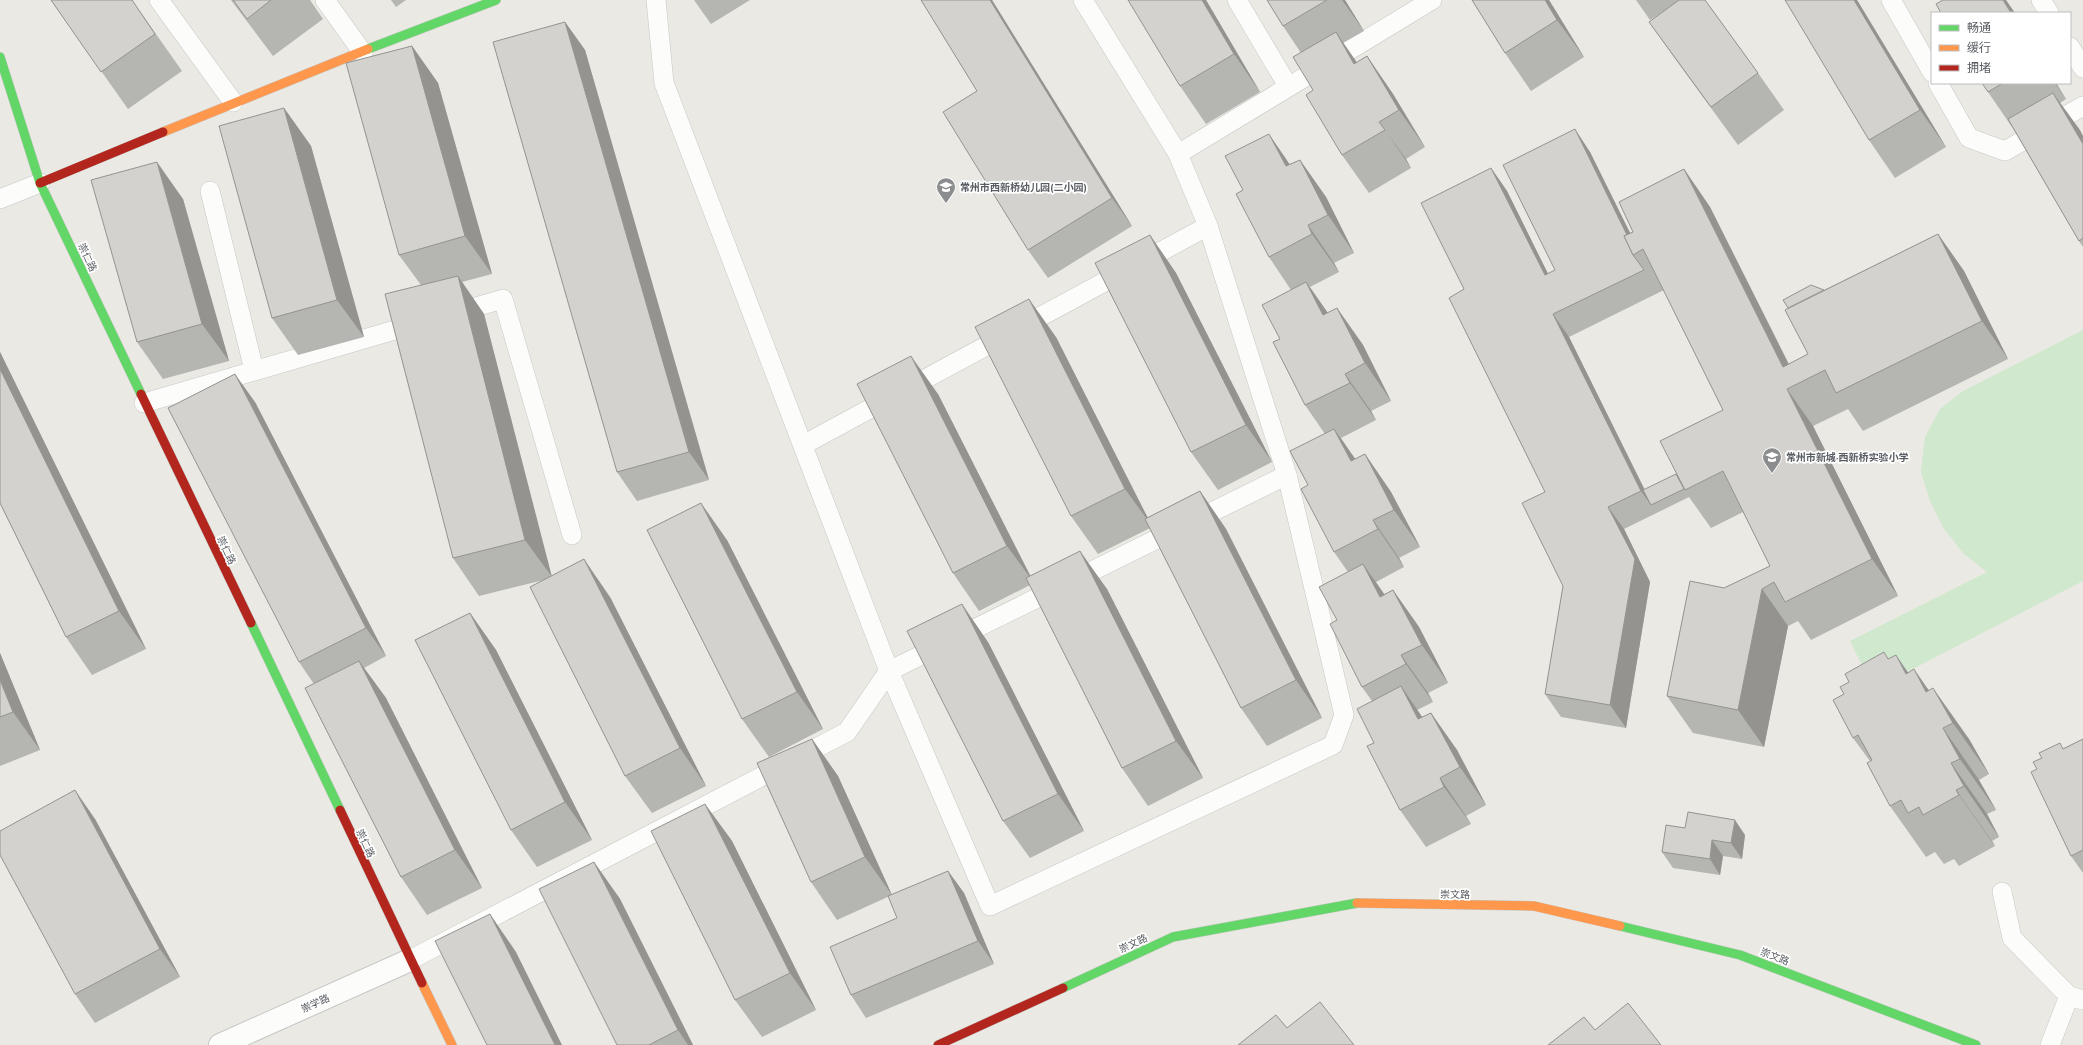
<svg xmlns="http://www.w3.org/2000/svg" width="2083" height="1045" viewBox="0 0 2083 1045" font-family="'Nunito Sans','Noto Sans SC',sans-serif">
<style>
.green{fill:#d0e8ce}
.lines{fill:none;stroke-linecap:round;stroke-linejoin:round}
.lane-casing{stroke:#c6c7c5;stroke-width:20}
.street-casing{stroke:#c6c7c5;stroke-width:24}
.fast-casing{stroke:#c7c8c7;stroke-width:10}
.slow-casing{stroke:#c7c8c7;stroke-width:10}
.jam-casing{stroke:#c7c8c7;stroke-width:10}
.lane{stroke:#fcfcfb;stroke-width:19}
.street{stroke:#fcfcfb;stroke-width:22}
.fast{stroke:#63d668;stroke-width:9}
.slow{stroke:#ff974d;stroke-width:9}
.jam{stroke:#b3261e;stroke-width:9}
.wall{fill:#b5b5b1;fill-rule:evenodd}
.shaded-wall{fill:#949390}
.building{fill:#d3d2ce;stroke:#949390}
.labels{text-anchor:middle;stroke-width:3.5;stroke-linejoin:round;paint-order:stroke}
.poi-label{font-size:10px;font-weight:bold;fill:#595c62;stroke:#fff;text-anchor:start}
.street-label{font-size:10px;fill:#595c62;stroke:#fff}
</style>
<rect width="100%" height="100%" fill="#eae9e3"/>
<polygon class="green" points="2083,330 2083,581 1874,689 1850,641 1987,572 1964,554 1944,529 1930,501 1921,472 1925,437 1940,409 1963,391"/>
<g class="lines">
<g class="lane-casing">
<g id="lane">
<polyline points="159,0 233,102"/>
<polyline points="325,0 363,53"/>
<polyline points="656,0 664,83 889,671 990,906 1333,745 1344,715 1287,475 1208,226 1178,154 1083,0"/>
<polyline points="1237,0 1288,86"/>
<polyline points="1891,0 1932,72"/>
<polyline points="2041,0 2049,13"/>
<polyline points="2070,47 2083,68"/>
<polyline points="1938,83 1969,138 2005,151 2083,106"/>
<polyline points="1178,154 1432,0"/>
<polyline points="210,191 254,370"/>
<polyline points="0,199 40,183"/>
<polyline points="455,313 503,299 572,535"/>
<polyline points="144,403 419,323"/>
<polyline points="803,445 1208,226"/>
<polyline points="2002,892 2012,938 2069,996 2083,1000"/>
<polyline points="410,960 847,732 889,671 1287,475"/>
<polyline points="2050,1045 2069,996"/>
</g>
</g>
<g class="street-casing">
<polyline id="street" points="220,1045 410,960"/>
</g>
<g class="fast-casing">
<g id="fast">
<polyline points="368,49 496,0"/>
<polyline points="0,57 40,183 141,394"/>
<polyline points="251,623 340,810"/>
<polyline points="1620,926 1740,955 1976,1045"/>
<polyline points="1063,988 1173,937 1357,903"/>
</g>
</g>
<g class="slow-casing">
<g id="slow">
<polyline points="163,132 368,49"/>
<polyline points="1357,903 1534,906 1620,926"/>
<polyline points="422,983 452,1045"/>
</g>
</g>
<g class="jam-casing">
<g id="jam">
<polyline points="40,183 163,132"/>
<polyline points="141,394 251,623"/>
<polyline points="340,810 422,983"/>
<polyline points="938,1045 1063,988"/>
</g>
</g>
<use href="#lane" class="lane"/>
<use href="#street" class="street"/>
<use href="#fast" class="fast"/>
<use href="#slow" class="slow"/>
<use href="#jam" class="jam"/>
</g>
<g class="wall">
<polygon points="51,0 132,0 182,71 128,109"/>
<polygon points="231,0 310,0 323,19 273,56"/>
<polygon points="391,0 406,0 396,7"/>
<polygon points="694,0 750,0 711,24"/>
<polygon points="921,0 992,0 1132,226 1048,278 1028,250 977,91"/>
<polygon points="1206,0 1260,92 1206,124 1180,86"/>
<polygon points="1267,0 1345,0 1364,31 1343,43 1357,63 1367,56 1393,94 1425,147 1406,159 1411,168 1369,193 1342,155 1313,90 1301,53 1283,26"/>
<polygon points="1472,0 1549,0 1584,57 1531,91 1505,53"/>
<polygon points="1636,0 1705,0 1758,73 1784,110 1738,145 1676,60 1649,22 1664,11 1650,20"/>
<polygon points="1857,0 1946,147 1895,178 1869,140"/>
<polygon points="565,22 585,50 709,480 637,501 617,472"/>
<polygon points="412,46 438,83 492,274 462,282 484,314 551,576 610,597 706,786 652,813 625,776 544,580 479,596 453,558 421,285 399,255"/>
<polygon points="1982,83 2056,83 2066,99 2060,103 2083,136 2083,247 2079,241 2014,130 1988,92"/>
<polygon points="284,108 311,146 364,337 298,355 272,318"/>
<path d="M 1590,152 L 1630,233 L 1633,232 L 1684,169 L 1710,207 L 1789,364 L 1808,354 L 1824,290 L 1938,234 L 1964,271 L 2008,359 L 1863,431 L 1848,409 L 1813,426 L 1898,596 L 1811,640 L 1798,621 L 1788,626 L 1764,747 L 1693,733 L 1667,696 L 1724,588 L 1770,566 L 1743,512 L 1711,528 L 1689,497 L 1624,529 L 1650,582 L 1626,728 L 1561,717 L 1545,694 L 1563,586 L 1545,492 L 1464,289 L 1491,168 L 1507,191 L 1548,274 L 1555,270 ZM 1664,290 L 1723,410 L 1676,474 L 1645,490 L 1569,337 Z"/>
<polygon points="1300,160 1326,197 1354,253 1334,263 1339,272 1310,287 1328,313 1337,308 1363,345 1391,401 1371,411 1376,420 1341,438 1355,459 1365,454 1391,492 1420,547 1399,558 1404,567 1376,582 1384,594 1393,590 1419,627 1448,683 1428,693 1433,702 1417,710 1422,717 1431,713 1457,750 1486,805 1466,816 1471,824 1426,847 1400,810 1374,743 1372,701 1362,687 1337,620 1348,572 1334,552 1308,485 1325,434 1305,405 1291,290 1269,257 1290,164"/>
<polygon points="183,199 229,361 163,379 137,342"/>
<polygon points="1150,235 1176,273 1272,462 1218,490 1191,452"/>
<polygon points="1056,337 1147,518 1200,491 1226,529 1322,718 1267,746 1241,708 1150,528 1098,554 1071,516"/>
<polygon points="0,352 146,649 92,675 66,637 0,503"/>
<polygon points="938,394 1030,576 1107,589 1203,778 1148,806 1122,768 1030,585 979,611 953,573"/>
<polygon points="255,402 386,656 364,668 386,698 482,888 427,915 401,877 314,684 299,662"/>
<polygon points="727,540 823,729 769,757 742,719"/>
<polygon points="470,613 496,650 592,840 537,867 511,830"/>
<polygon points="988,642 1084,831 1030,858 1003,821"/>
<polygon points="0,653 40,750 0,766"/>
<polygon points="1889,659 1908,673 1929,690 1969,739 1989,774 1979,780 1996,810 1987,814 1999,837 1992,841 1995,846 1959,866 1954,859 1944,864 1935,852 1926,857 1890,806 1870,761 1853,738 1844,694 1849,682"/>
<polygon points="812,739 838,776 892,895 837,920 811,882"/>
<polygon points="2083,739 2083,873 2071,856 2037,769 2064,748"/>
<polygon points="705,804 732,841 816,1010 762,1037 735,1000"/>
<polygon points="95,819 180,977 95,1023 75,994"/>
<polygon points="1685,828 1745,835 1742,859 1723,856 1720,875 1673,868 1662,852"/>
<polygon points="594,862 620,899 693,1045 617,1045"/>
<polygon points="948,871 964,893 994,964 866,1018 851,995 897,918"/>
</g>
<g class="shaded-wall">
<polygon points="990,0 992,0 1132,226 1112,198"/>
<polygon points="1202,0 1206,0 1260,92 1234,54"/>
<polygon points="1342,0 1345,0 1364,31"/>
<polygon points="1545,0 1549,0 1584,57 1557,20"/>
<polygon points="1854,0 1857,0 1946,147 1920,110"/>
<polygon points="2003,0 2006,0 2015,13 2011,13"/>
<polygon points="565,22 585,50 709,480 689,452"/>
<polygon points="1336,32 1362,70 1354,64"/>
<polygon points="412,46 438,83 492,274 465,236"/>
<polygon points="1367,56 1393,94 1425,147 1399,110"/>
<polygon points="2055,83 2056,83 2066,99"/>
<polygon points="2053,93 2080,130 2083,136 2083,144"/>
<polygon points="284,108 311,146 364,337 337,300"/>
<polygon points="1379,122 1406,159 1411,168 1385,130"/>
<polygon points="1575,129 1590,152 1639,251 1636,253"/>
<polygon points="1269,134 1295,172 1286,166"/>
<polygon points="1300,160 1326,197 1354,253 1328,215"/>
<polygon points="157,162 183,199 229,361 202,324"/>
<polygon points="1491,168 1507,191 1560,298 1545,275"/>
<polygon points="1684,169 1710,207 1798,383 1783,367"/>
<polygon points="1308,225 1334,263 1339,272 1312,234"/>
<polygon points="1938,234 1964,271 2008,359 1982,321"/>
<polygon points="1150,235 1176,273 1272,462 1246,425"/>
<polygon points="458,276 484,314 552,577 525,540"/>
<polygon points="1306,282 1332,319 1323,315"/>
<polygon points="1029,299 1056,337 1152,526 1125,489"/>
<polygon points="1337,308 1363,345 1391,401 1365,363"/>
<polygon points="1553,314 1569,337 1652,505 1651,505 1641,491"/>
<polygon points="0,352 146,649 119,611 0,369"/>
<polygon points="911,356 938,394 1034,583 1007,546"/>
<polygon points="235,374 255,402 386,656 366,628"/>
<polygon points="1345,374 1371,411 1376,420 1350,383"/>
<polygon points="1787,389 1813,426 1898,596 1872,559"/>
<polygon points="1334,429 1361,467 1351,461"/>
<polygon points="1365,454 1391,492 1420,547 1394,510"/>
<polygon points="1200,491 1226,529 1322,718 1296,680"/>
<polygon points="701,503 727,540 823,729 797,692"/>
<polygon points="1608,507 1624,529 1650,582 1626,728 1610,705"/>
<polygon points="1373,520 1399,558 1404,567 1378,529"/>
<polygon points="1080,551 1107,589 1203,778 1176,741"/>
<polygon points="584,559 610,597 706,786 680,748"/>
<polygon points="1363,564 1389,601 1380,597"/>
<polygon points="1762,589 1788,626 1764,747 1738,710"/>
<polygon points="1393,590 1419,627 1448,683 1422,645"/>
<polygon points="962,604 988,642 1084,831 1058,794"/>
<polygon points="470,613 496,650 592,840 565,802"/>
<polygon points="0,653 40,750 13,712 0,680"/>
<polygon points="1401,655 1428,693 1433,702 1406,664"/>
<polygon points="1896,655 1931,706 1906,674"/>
<polygon points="359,661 386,698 482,888 455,850"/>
<polygon points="1914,669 1950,721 1926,692"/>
<polygon points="1401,686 1427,724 1418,719"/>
<polygon points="1933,688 1969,739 1989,774 1953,723"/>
<polygon points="1431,713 1457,750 1486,805 1460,767"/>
<polygon points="1943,728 1979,780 1996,810 1960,759"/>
<polygon points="812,739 838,776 892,895 865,857"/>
<polygon points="1951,763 1987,814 1999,837 1964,786"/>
<polygon points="1440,778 1466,816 1471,824 1444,787"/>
<polygon points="75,790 95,819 180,977 160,949"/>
<polygon points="1956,790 1992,841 1995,846 1959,795"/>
<polygon points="705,804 732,841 816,1010 790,973"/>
<polygon points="1735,820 1745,835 1742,859 1731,843"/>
<polygon points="1712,840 1723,856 1720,875 1710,859"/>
<polygon points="594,862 620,899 693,1045 688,1045 678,1030"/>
<polygon points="948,871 964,893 994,964 978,941"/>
<polygon points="490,914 516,952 562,1045 555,1045"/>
</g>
<g class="building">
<polygon points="51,0 132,0 155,34 101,72"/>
<polygon points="233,0 271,0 247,19"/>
<polygon points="921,0 990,0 1112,198 1028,250 943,112 977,91"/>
<polygon points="1128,0 1202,0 1234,54 1180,86"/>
<polygon points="1267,0 1327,0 1283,26"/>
<polygon points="1472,0 1545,0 1557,20 1505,53"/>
<polygon points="1679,0 1705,0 1758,73 1711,107 1649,22"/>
<polygon points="1785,0 1854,0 1920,110 1869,140"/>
<polygon points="1943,0 2003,0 2011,13 1941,13 1936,4"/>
<polygon points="565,22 689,452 617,472 493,42"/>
<polygon points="1336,32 1354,64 1367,56 1399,110 1379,122 1385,130 1342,155 1306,95 1313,90 1293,57"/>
<polygon points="412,46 465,236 399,255 346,63"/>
<polygon points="1982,83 2003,83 1988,92"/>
<polygon points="2053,93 2083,144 2083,238 2079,241 2008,119"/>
<polygon points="284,108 337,300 272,318 219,126"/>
<polygon points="1575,129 1627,235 1624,236 1633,255 1644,270 1553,314 1641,491 1608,507 1635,559 1610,705 1545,694 1563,586 1522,503 1545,492 1449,298 1464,289 1421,203 1491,168 1545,275 1555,270 1503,165"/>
<polygon points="1269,134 1286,166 1300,160 1328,215 1308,225 1312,234 1269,257 1236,194 1243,190 1225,156"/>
<polygon points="157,162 202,324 137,342 91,180"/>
<polygon points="1684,169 1783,367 1808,354 1785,310 1938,234 1982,321 1836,393 1825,370 1787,389 1872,559 1785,602 1774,582 1762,589 1738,710 1667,696 1690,581 1724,588 1770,566 1723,471 1685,490 1660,441 1723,410 1643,249 1633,255 1624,236 1633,232 1619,202"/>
<polygon points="1150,235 1246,425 1191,452 1095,263"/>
<polygon points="458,276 525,540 453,558 385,294"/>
<polygon points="1306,282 1323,315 1337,308 1365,363 1345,374 1350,383 1305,405 1273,342 1280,339 1262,305"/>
<polygon points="1811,285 1824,290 1788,308 1783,300"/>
<polygon points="1029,299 1125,489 1071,516 975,327"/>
<polygon points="911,356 1007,546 953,573 857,384"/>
<polygon points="0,369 119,611 66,637 0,503"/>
<polygon points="235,374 366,628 299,662 168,408"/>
<polygon points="1334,429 1351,461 1365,454 1394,510 1373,520 1378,529 1334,552 1301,489 1308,485 1290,451"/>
<polygon points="1676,474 1684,489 1651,505 1643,490"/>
<polygon points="1200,491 1296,680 1241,708 1145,519"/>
<polygon points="701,503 797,692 742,719 647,530"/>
<polygon points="1080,551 1176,741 1122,768 1026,578"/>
<polygon points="584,559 680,748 625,776 530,587"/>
<polygon points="1363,564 1380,597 1393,590 1422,645 1401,655 1406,664 1362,687 1330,624 1337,620 1319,587"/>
<polygon points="962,604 1058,794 1003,821 907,631"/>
<polygon points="470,613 565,802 511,830 415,640"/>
<polygon points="1884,652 1888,659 1896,655 1906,674 1914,669 1926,692 1933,688 1953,723 1943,728 1960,759 1951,763 1964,786 1956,790 1959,795 1923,815 1919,807 1908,813 1901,800 1890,806 1867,763 1872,760 1858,735 1853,738 1833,700 1844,694 1840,687 1849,682 1845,674"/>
<polygon points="359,661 455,850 401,877 305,688"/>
<polygon points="0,680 13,712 0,717"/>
<polygon points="1401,686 1418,719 1431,713 1460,767 1440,778 1444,787 1400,810 1367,746 1374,743 1357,709"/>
<polygon points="812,739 865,857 811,882 757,763"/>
<polygon points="2083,739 2083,850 2071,856 2031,772 2037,769 2033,762 2042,758 2039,753 2060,743 2063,749"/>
<polygon points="75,790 160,949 75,994 0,855 0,831"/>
<polygon points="705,804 790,973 735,1000 651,831"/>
<polygon points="1688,812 1735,820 1731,843 1712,840 1710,859 1662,852 1666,825 1685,828"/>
<polygon points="594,862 678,1030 649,1045 617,1045 539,889"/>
<polygon points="948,871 978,941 851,995 830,947 897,918 888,896"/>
<polygon points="490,914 555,1045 487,1045 435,941"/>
<polygon points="1320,1002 1354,1045 1238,1045 1276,1015 1287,1028"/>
<polygon points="1628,1003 1661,1045 1548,1045 1584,1017 1595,1030"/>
</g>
<defs>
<g id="school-pin" transform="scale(1)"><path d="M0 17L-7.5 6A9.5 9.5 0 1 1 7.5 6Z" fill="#8c8d8f" stroke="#fff"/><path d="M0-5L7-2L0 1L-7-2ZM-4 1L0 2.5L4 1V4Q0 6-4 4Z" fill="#fff"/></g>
</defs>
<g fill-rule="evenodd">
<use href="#school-pin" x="946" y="187"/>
<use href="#school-pin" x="1772" y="457"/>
</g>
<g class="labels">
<g class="poi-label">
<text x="960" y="191">常州市西新桥幼儿园(二小园)</text>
<text x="1786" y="461">常州市新城·西新桥实验小学</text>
</g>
<g class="street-label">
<text transform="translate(88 257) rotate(65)" y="4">崇仁路</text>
<text transform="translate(227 550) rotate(65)" y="4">崇仁路</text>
<text transform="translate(366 843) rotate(65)" y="4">崇仁路</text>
<text transform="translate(1455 894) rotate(1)" y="4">崇文路</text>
<text transform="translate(1133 943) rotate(-25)" y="4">崇文路</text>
<text transform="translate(1775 956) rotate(21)" y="4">崇文路</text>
<text transform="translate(315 1003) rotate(-24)" y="4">崇学路</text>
</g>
</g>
<rect x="1931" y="12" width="140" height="72" fill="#ffffff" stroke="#bdbec0"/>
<rect x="1939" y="25" width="20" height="6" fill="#63d668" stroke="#bdbec0"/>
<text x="1967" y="32" font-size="12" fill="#595c62">畅通</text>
<rect x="1939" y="45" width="20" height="6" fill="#ff974d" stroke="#bdbec0"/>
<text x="1967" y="52" font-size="12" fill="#595c62">缓行</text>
<rect x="1939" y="65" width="20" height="6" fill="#b3261e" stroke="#bdbec0"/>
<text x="1967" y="72" font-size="12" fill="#595c62">拥堵</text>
</svg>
